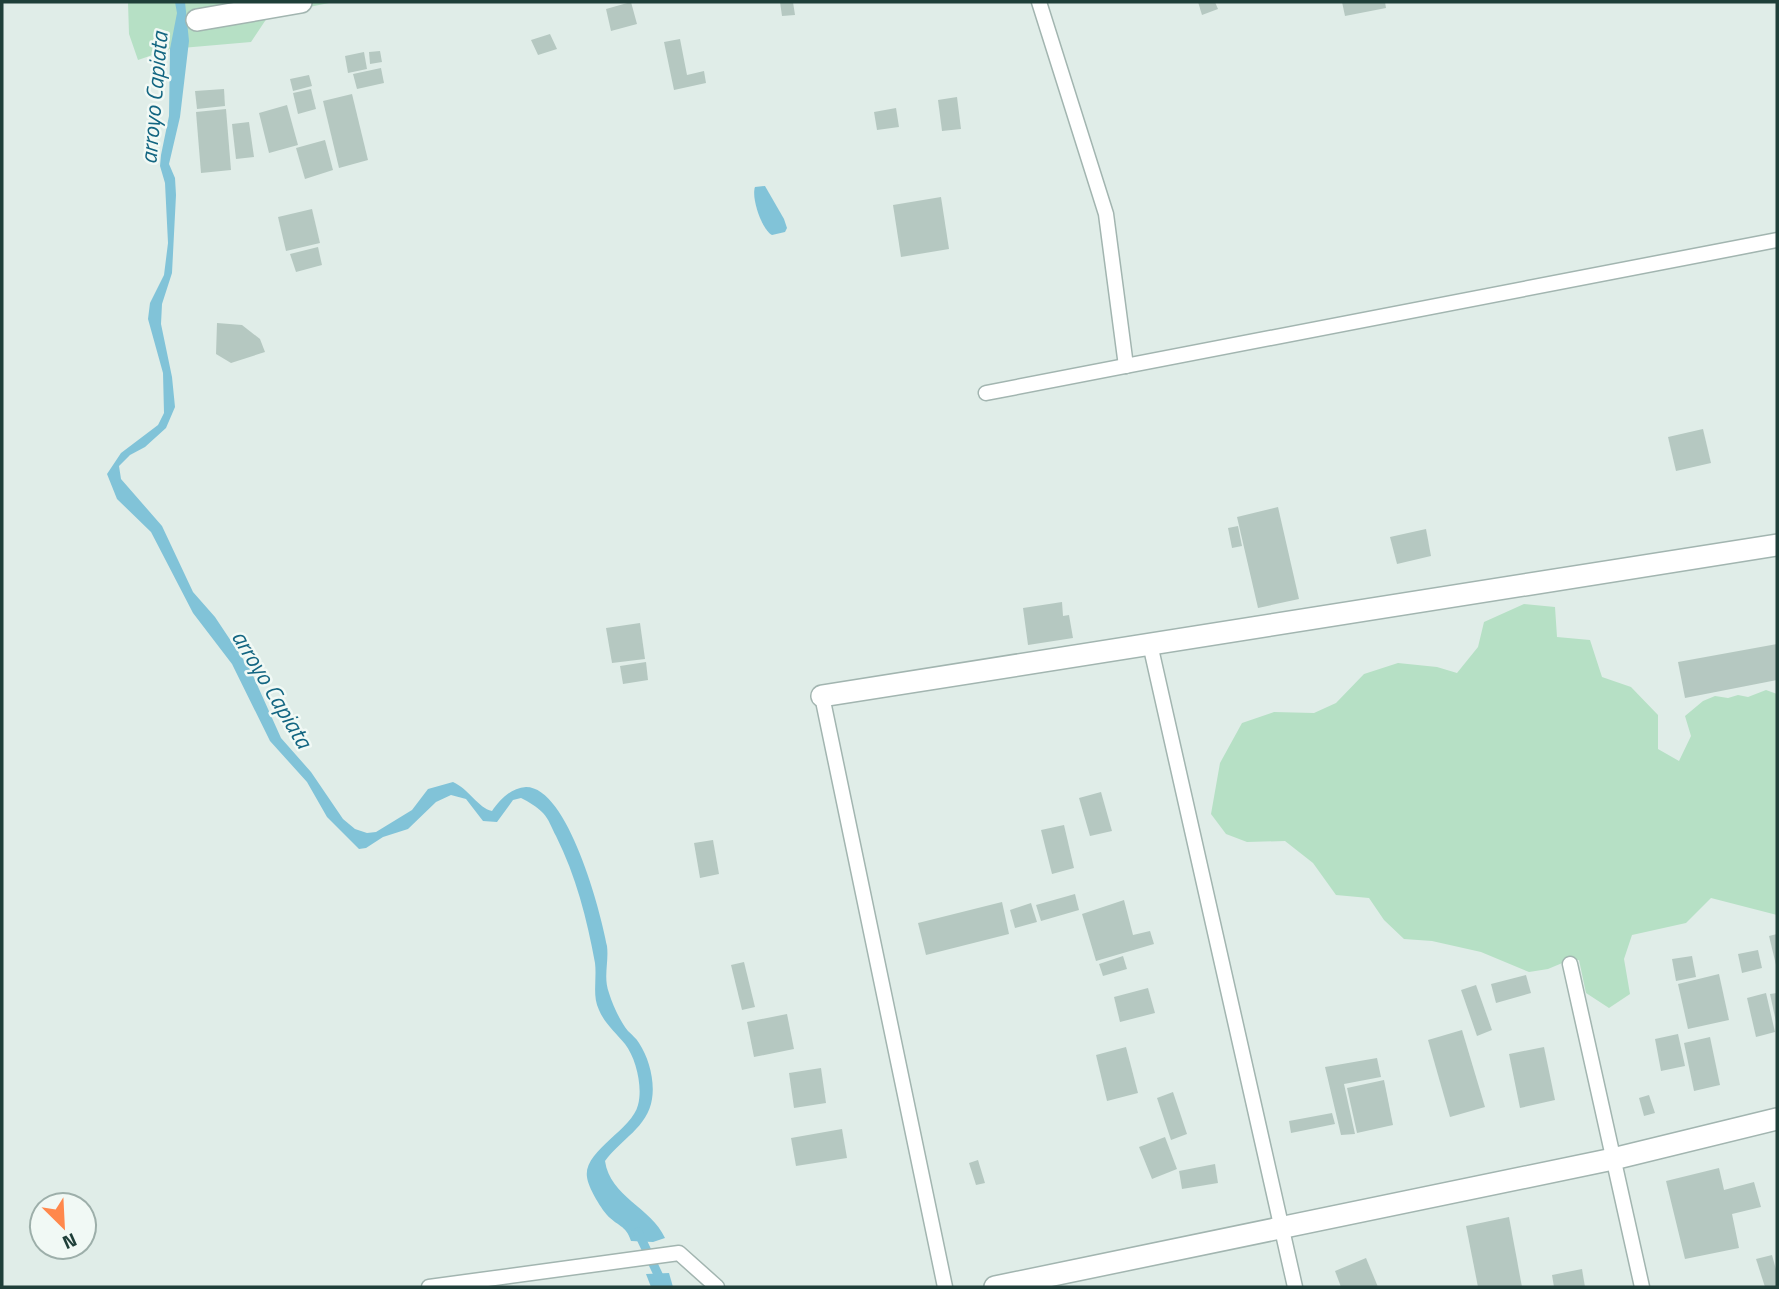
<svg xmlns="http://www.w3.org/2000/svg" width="1779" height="1289" viewBox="0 0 1779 1289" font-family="'Titillium Web',sans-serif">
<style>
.green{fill:#b6e0c5}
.water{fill:#81c3d8}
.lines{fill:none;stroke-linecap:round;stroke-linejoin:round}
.stream{stroke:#81c3d8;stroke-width:9}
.building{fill:#b5c8c1}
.lane-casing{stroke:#a2b5b0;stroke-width:17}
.street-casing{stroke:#a2b5b0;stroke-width:24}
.lane{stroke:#fff;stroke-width:14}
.street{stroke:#fff;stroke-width:21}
.labels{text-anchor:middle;stroke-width:5;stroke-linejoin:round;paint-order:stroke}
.water-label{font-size:23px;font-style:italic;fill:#126581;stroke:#f1f9f5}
</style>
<rect width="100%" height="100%" fill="#e0ede8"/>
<g class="green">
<polygon points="128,2 334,2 269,15 251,42 170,49 138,60 129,34"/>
<polygon points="1524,604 1555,607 1557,637 1590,640 1602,677 1631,687 1658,715 1658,749 1679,761 1691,736 1685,716 1703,701 1715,696 1728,698 1738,695 1748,697 1766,690 1777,694 1777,915 1711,898 1686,923 1632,935 1624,959 1630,994 1609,1008 1586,993 1579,960 1567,961 1548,969 1529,972 1481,952 1432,941 1404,939 1384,920 1369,898 1336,895 1313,863 1285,841 1247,842 1226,834 1211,814 1220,763 1242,723 1274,712 1314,713 1336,703 1364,674 1398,663 1437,667 1457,673 1478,647 1484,622"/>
</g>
<g class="water">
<path d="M 175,2 L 185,2 L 189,41 L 180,117 L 169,164 L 175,178 L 176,195 L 172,273 L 162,304 L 161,324 L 172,377 L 175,407 L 166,428 L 145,447 L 130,455 L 119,466 L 121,479 L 162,526 L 193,592 L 215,617 L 251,671 L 281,738 L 311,772 L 343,819 L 355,829 L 367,833 L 376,832 L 412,810 L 428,789 L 453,782 C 469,789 478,808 492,811 C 500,800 510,788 526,787 C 568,787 601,912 607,946 C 609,962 603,977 609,993 C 613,1006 620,1021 628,1031 C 632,1035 636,1038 639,1043 C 649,1058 655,1081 652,1099 C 648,1127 620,1140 605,1161 C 610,1197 651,1207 665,1238 L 653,1242 L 631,1241 C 626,1225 617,1226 607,1215 C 600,1207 588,1187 587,1177 C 583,1151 632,1130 638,1105 C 643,1087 636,1058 625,1044 C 616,1033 605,1024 599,1010 C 592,996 597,979 595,963 C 587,919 576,876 556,836 C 552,829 549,819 543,813 C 536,806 529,802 521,798 L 513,800 L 497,822 L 483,821 L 466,799 L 451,795 L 436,802 L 408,829 L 383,837 L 366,848 L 359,849 L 327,817 L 307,782 L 270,741 L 232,664 L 193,613 L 151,532 L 117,499 L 107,474 L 121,453 L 158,425 L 164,413 L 163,373 L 148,319 L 150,303 L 164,275 L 168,243 L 165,183 L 160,166 L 161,155 L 169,116 L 170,49 L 177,13 Z"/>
<path d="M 765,186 L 784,219 L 787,228 L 785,232 L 772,235 C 762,230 751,198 755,187 Z"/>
<polygon points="669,1273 673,1287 651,1287 646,1274"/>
</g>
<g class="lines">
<polyline class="stream" points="638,1232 664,1287"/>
</g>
<g class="building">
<polygon points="631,2 637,24 611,31 606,9"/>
<polygon points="780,2 793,2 795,15 782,16"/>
<polygon points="1198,2 1215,2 1218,9 1202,15"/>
<polygon points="1342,2 1385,2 1386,8 1345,16"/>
<polygon points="550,34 557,49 538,55 531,40"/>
<polygon points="680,39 687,75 704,71 706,83 674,90 664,42"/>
<polygon points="380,51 382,62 370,64 369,52"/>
<polygon points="364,52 367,69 348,73 345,56"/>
<polygon points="381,68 384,83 357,89 353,74"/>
<polygon points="309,75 312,86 293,91 290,79"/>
<polygon points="224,89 225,106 197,109 195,91"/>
<polygon points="311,89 316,109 298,114 293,93"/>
<polygon points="352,94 368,160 339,168 323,101"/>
<polygon points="957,97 961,129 942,131 938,100"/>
<polygon points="287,105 298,145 269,153 259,113"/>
<polygon points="896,108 899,127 877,130 874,112"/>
<polygon points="226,109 231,170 201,173 196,112"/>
<polygon points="249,122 254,157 236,159 232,124"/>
<polygon points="325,140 333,170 305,179 296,148"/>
<polygon points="941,197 949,249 901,257 893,205"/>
<polygon points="312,209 320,243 286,251 278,217"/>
<polygon points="318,247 322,265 296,272 290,254"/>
<polygon points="217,323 242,325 260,339 265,352 231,363 216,354"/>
<polygon points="1703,429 1711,463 1676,471 1668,437"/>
<polygon points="1278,507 1299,599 1258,608 1237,517"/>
<polygon points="1238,526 1242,546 1232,548 1228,528"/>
<polygon points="1426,529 1431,556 1397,564 1390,537"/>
<polygon points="1062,602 1063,616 1069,615 1073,638 1028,645 1023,608"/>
<polygon points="640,623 645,659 612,663 606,628"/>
<polygon points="1777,644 1777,680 1685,698 1678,662"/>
<polygon points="646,662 648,680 623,684 620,666"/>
<polygon points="1101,792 1112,831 1090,836 1079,798"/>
<polygon points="1064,825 1074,868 1052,874 1041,830"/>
<polygon points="713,840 719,874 700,878 694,843"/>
<polygon points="1075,894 1079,910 1041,921 1036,905"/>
<polygon points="1124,900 1133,935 1150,931 1154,944 1096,961 1082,914"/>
<polygon points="1002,902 1009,934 926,955 918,923"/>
<polygon points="1031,903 1037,922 1015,928 1010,910"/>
<polygon points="1777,934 1777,965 1776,965 1769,936"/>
<polygon points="1758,950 1762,968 1742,973 1738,954"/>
<polygon points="1123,956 1127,969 1103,976 1099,964"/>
<polygon points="1692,956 1696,977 1676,981 1672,959"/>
<polygon points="744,962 755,1007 742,1010 731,965"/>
<polygon points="1719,974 1729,1020 1688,1029 1678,984"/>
<polygon points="1526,975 1531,993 1496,1003 1491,984"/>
<polygon points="1476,985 1492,1030 1477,1036 1461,990"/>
<polygon points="1148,988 1155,1013 1120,1022 1114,997"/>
<polygon points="1766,993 1775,1032 1756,1037 1747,998"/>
<polygon points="1777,993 1777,1022 1776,1022 1770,994"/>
<polygon points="787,1014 794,1049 754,1057 747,1022"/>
<polygon points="1462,1030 1485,1107 1450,1117 1428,1040"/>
<polygon points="1678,1034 1685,1066 1661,1071 1655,1039"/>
<polygon points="1710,1037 1720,1085 1694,1091 1684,1043"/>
<polygon points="1126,1047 1138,1093 1107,1101 1096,1055"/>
<polygon points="1544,1047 1555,1100 1520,1108 1509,1054"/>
<polygon points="1377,1058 1381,1077 1344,1084 1355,1134 1341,1135 1325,1067"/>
<polygon points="821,1068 826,1103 794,1108 789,1073"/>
<polygon points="1384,1080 1393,1125 1357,1133 1347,1088"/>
<polygon points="1173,1092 1187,1134 1171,1140 1157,1098"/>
<polygon points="1649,1095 1655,1113 1644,1116 1639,1098"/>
<polygon points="1332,1113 1335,1124 1291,1133 1289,1121"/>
<polygon points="842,1129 847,1158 796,1166 791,1138"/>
<polygon points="1165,1137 1177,1169 1152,1179 1139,1147"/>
<polygon points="978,1160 985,1183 976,1185 969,1163"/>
<polygon points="1215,1164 1218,1183 1182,1189 1179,1171"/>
<polygon points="1719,1168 1724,1190 1754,1182 1761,1207 1732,1214 1739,1248 1685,1259 1666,1181"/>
<polygon points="1509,1217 1522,1287 1478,1287 1466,1226"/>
<polygon points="1772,1255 1777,1273 1777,1287 1765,1287 1756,1259"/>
<polygon points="1366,1258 1378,1287 1341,1287 1335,1271"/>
<polygon points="1582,1269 1585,1287 1554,1287 1552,1275"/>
</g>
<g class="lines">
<g class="lane-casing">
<g id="lane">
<polyline points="1039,2 1106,214 1126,366"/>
<polyline points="986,393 1777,240"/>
<polyline points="1150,644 1295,1287"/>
<polyline points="822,696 945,1287"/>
<polyline points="1570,964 1642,1287"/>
<polyline points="429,1287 679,1253 717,1287"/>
</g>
</g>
<g class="street-casing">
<g id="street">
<polyline points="197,20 301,2"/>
<polyline points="822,696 1777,545"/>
<polyline points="995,1287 1613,1159 1777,1119"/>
</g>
</g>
<use href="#lane" class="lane"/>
<use href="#street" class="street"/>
</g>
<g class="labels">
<g class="water-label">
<text transform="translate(154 98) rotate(-85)" y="8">arroyo Capiata</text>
<text transform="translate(272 689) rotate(59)" y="8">arroyo Capiata</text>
</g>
</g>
<rect width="1779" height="1289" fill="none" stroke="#1f3f39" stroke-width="7"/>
<g transform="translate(63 1226) rotate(156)"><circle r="33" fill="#f1f9f5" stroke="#9dafaa" stroke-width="2"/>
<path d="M0-5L12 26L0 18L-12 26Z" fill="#ff884c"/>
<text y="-10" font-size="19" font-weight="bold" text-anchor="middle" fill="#1f3f39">N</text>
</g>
</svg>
